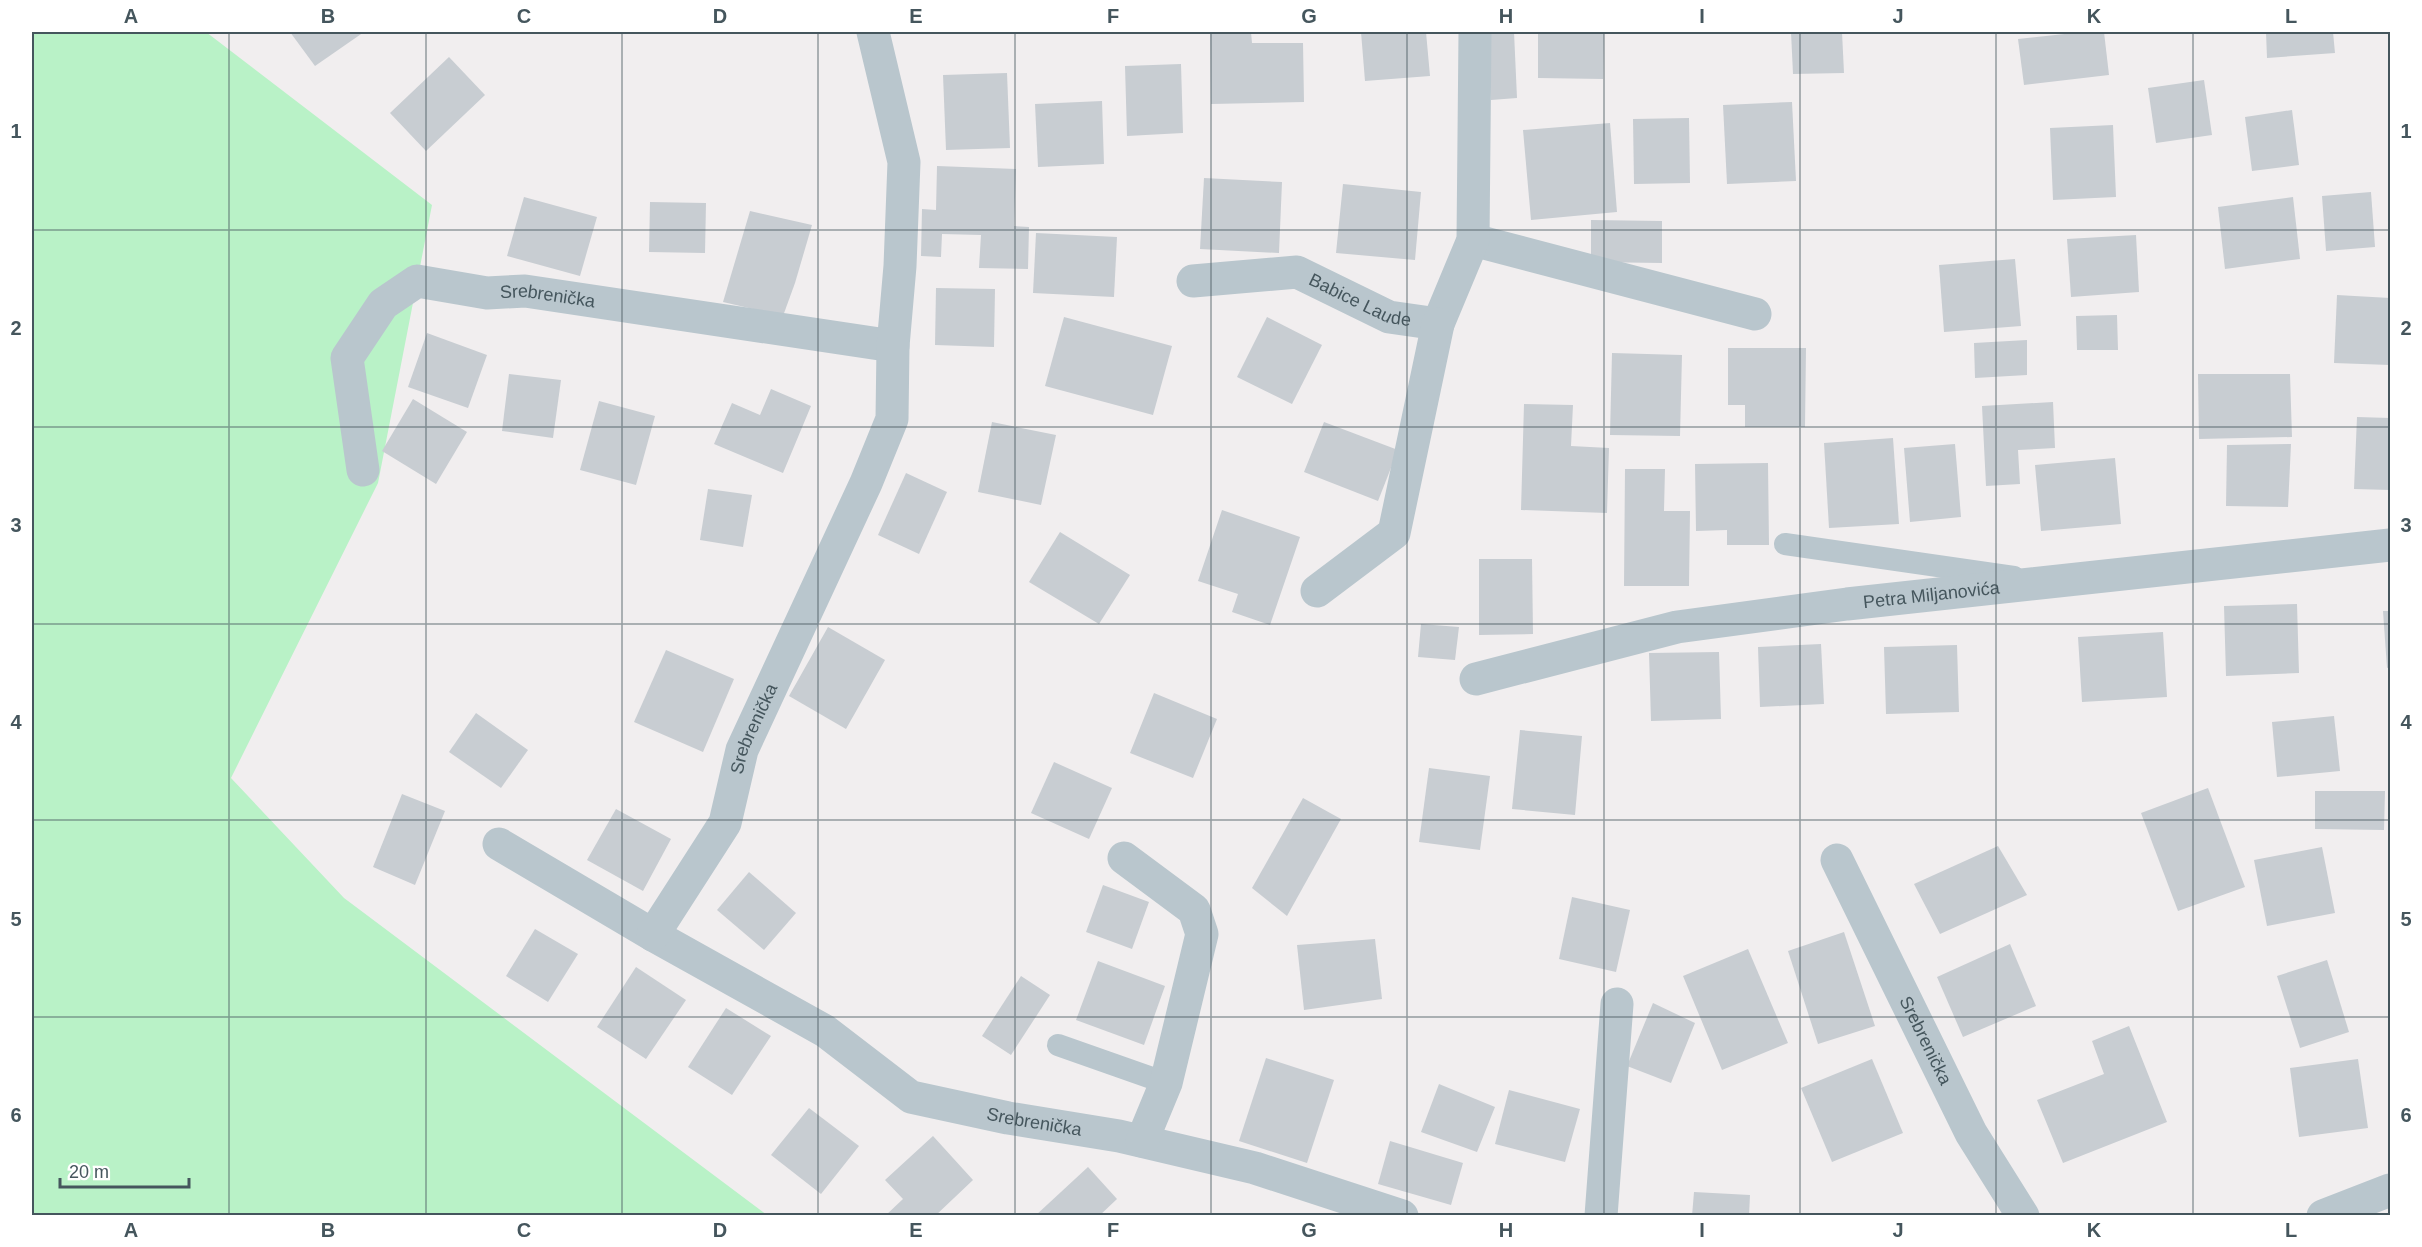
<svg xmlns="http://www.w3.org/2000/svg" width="2422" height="1247" viewBox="0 0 2422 1247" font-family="Helvetica,sans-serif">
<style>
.green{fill:#b9f2c7}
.building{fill:#c8cdd2}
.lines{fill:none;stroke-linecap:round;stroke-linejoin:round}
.lane{stroke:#b9c6cd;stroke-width:22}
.street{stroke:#b9c6cd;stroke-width:33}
.grid{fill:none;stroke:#45565d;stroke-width:1.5;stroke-opacity:0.55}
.labels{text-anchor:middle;stroke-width:5;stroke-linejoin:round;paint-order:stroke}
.street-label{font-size:18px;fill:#45565d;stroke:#fff}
.neatline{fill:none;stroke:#45565d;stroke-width:2}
.grid-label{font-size:20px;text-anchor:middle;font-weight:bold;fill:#45565d}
</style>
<rect width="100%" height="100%" fill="#f1eeef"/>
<polygon class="green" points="32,32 206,32 432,205 378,483 231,778 344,898 767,1215 32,1215"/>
<g class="building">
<polygon points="290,32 364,32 315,66"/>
<polygon points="1210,32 1251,32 1252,43 1303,43 1304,102 1211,104"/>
<polygon points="1361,32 1426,32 1430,76 1365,81"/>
<polygon points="1514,32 1517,98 1491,100 1488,33"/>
<polygon points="1538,32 1604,32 1603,79 1538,78"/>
<polygon points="1791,32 1842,32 1844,73 1793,74"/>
<polygon points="2083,32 2104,32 2109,75 2024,85 2018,39"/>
<polygon points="2266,32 2333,32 2335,53 2267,58"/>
<polygon points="449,57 485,95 426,151 390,113"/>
<polygon points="1181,64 1183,133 1127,136 1125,66"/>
<polygon points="1007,73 1010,148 946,150 943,75"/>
<polygon points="2204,80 2212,135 2156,143 2148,88"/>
<polygon points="1102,101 1104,164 1038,167 1035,104"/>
<polygon points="1792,102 1796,181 1727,184 1723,105"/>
<polygon points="2292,110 2299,165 2252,171 2245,117"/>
<polygon points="1689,118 1690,183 1634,184 1633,119"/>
<polygon points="1610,123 1617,212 1531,220 1523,130"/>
<polygon points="2113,125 2116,197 2053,200 2050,128"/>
<polygon points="937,166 1016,169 1014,226 1029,227 1028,269 979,268 981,235 942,234 941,257 921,256 922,209 936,210"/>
<polygon points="1204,178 1282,182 1279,253 1200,249"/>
<polygon points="1343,184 1421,192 1415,260 1336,253"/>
<polygon points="2371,192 2375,247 2326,251 2322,196"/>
<polygon points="524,197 597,217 580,276 507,256"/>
<polygon points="2293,197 2300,259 2225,269 2218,207"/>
<polygon points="650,202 706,203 705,253 649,252"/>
<polygon points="750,211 812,225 795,283 783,316 723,302"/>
<polygon points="1591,220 1662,221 1662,263 1591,262"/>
<polygon points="1036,233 1117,237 1114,297 1033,293"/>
<polygon points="2136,235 2139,292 2071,297 2067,239"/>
<polygon points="2015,259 2021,326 1944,332 1939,265"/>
<polygon points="936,288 995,289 994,347 935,345"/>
<polygon points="2337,295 2390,298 2390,365 2334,363"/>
<polygon points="2117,315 2118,350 2077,350 2076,316"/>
<polygon points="1064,317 1172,346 1153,415 1045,386"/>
<polygon points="1267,317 1322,345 1292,404 1237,377"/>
<polygon points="427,333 487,355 468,408 408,387"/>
<polygon points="2027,340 2027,375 1975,378 1974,343"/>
<polygon points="1728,348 1806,348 1805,427 1745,427 1745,405 1728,405"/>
<polygon points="1612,353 1682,355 1680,436 1610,435"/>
<polygon points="509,374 561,380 553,438 502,431"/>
<polygon points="2198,374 2290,374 2292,437 2199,439"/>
<polygon points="771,389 811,406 783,473 714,444 732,403 760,415"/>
<polygon points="413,399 467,432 436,484 382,451"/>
<polygon points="599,401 655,416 636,485 580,470"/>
<polygon points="2053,402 2055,448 2018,450 2020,484 1986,486 1982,406"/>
<polygon points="1524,404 1573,405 1571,446 1609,448 1607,513 1521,510"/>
<polygon points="2357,417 2390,418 2390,490 2354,489"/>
<polygon points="992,422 1056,435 1041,505 978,492"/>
<polygon points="1324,422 1398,450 1378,501 1304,472"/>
<polygon points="1893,438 1899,524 1829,528 1824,443"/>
<polygon points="1955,444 1961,517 1910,522 1904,448"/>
<polygon points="2291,444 2288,507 2226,506 2227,445"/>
<polygon points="2115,458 2121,524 2041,531 2035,465"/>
<polygon points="1768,463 1769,545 1727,545 1727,530 1696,531 1695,464"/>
<polygon points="1625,469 1665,469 1664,511 1690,511 1689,586 1624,586"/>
<polygon points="906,473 947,492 919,554 878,535"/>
<polygon points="708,489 752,495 743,547 700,540"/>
<polygon points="1222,510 1300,537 1270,625 1232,612 1238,594 1198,581"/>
<polygon points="1060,532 1130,575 1099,624 1029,582"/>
<polygon points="1479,559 1532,559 1533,634 1479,635"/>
<polygon points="2297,604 2299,673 2226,676 2224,606"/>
<polygon points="2383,611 2390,611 2390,667 2387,668"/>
<polygon points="1421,624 1459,627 1455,660 1418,657"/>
<polygon points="828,627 885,660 846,729 789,696"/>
<polygon points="2163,632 2167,697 2082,702 2078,637"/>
<polygon points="1821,644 1824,704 1760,707 1758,647"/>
<polygon points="1957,645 1959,712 1886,714 1884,647"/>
<polygon points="666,650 734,679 703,752 634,722"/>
<polygon points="1719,652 1721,719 1651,721 1649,653"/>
<polygon points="1154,693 1217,719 1193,778 1130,753"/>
<polygon points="476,713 528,750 501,788 449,752"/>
<polygon points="2334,716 2340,771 2277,777 2272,722"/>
<polygon points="1520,730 1582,736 1575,815 1512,809"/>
<polygon points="1054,762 1112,788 1089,839 1031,813"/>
<polygon points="1429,768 1490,776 1480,850 1419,842"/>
<polygon points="2208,788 2245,887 2178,911 2141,813"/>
<polygon points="2315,791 2385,791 2384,830 2315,829"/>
<polygon points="402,794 445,811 415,885 373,867"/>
<polygon points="1303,798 1341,819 1287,916 1252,888"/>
<polygon points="616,809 671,839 643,891 587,860"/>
<polygon points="1998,846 2027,895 1940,934 1914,884"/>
<polygon points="2322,847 2335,913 2267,926 2254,860"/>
<polygon points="749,872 796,913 764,950 717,910"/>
<polygon points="1103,885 1149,902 1132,949 1086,932"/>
<polygon points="1572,897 1630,910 1616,972 1559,959"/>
<polygon points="535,929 578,954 548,1002 506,976"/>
<polygon points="1844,932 1875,1026 1818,1044 1788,951"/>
<polygon points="1375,939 1382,999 1304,1010 1297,945"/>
<polygon points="2010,944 2036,1006 1963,1037 1937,977"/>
<polygon points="1748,949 1788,1043 1722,1070 1683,976"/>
<polygon points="2327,960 2349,1032 2300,1048 2277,976"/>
<polygon points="1098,961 1165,986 1144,1045 1076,1020"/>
<polygon points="636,967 686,1000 646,1059 597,1027"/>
<polygon points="1021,976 1050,995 1011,1055 982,1036"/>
<polygon points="1653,1003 1695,1023 1671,1083 1627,1066"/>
<polygon points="726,1008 771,1036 732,1095 688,1067"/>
<polygon points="2129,1026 2167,1122 2063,1163 2037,1100 2104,1074 2092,1041"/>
<polygon points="1266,1058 1334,1080 1307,1163 1239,1141"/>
<polygon points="1872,1059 1903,1133 1832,1162 1801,1088"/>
<polygon points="2358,1059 2368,1128 2299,1137 2290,1068"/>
<polygon points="1439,1084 1495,1107 1477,1152 1421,1132"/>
<polygon points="1509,1090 1580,1109 1565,1162 1495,1144"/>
<polygon points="809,1108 859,1146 821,1194 771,1155"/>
<polygon points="933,1136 973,1180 935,1216 885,1216 903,1199 885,1180"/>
<polygon points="1390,1141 1463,1163 1451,1205 1378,1184"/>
<polygon points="1088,1167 1117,1199 1099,1216 1035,1216"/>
<polygon points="1694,1192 1750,1195 1749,1216 1692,1216"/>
</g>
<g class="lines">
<g class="lane">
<polyline points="1785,544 2014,577"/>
<polyline points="1058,1045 1166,1083"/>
</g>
<g class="street">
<polyline points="1473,240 1755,314"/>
<path id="s1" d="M 1193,281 L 1297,272 L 1389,317 L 1438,324 L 1473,240 L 1475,32"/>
<path id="s2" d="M 363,470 L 347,358 L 383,304 L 417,281 L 487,293 L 525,291 L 893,346"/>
<polyline points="1317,591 1394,533 1438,324"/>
<path id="s3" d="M 1476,679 L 1677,627 L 1847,604 L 2390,545"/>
<path id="s4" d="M 499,844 L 653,935 L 825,1031 L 911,1097 L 1008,1118 L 1119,1136 L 1255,1168 L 1402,1216"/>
<polyline points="1124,858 1194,910 1202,934 1166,1083 1142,1141"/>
<path id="s5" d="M 1837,860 L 1971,1133 L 2023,1216"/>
<path id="s6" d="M 653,935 L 725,823 L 742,750 L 866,483 L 892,419 L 893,346 L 900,266 L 904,162 L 873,32"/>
<polyline points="1601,1216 1617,1004"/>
<polyline points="2323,1216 2390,1190"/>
</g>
</g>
<path class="grid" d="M 229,32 L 229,1216M 426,32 L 426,1216M 622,32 L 622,1216M 818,32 L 818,1216M 1015,32 L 1015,1216M 1211,32 L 1211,1216M 1407,32 L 1407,1216M 1604,32 L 1604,1216M 1800,32 L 1800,1216M 1996,32 L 1996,1216M 2193,32 L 2193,1216M 32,230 L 2390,230M 32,427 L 2390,427M 32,624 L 2390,624M 32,820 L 2390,820M 32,1017 L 2390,1017"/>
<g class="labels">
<g class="street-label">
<text dy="6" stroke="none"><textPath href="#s2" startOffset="351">Srebrenička</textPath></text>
<text dy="6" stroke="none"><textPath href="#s1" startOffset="174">Babice Laude</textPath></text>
<text dy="6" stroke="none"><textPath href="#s3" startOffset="464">Petra Miljanovića</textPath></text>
<text dy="6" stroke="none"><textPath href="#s6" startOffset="232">Srebrenička</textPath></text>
<text dy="6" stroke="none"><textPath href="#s5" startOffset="201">Srebrenička</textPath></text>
<text dy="6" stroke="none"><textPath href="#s4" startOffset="610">Srebrenička</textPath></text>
</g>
</g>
<rect width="2422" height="1247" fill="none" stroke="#ffffff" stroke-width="66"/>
<path d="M60 1178v9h129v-9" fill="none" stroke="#45565d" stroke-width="3"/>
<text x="69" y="1178" font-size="18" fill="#45565d" stroke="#ffffff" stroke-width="4.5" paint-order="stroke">20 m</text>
<rect x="33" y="33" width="2356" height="1181" class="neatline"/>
<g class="grid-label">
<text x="131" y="23">A</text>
<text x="328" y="23">B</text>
<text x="524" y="23">C</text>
<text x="720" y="23">D</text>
<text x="916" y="23">E</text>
<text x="1113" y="23">F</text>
<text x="1309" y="23">G</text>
<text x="1506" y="23">H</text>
<text x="1702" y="23">I</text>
<text x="1898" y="23">J</text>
<text x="2094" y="23">K</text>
<text x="2291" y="23">L</text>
<text x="16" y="138">1</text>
<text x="2406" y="138">1</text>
<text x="16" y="335">2</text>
<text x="2406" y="335">2</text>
<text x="16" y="532">3</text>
<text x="2406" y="532">3</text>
<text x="16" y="729">4</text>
<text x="2406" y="729">4</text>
<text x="16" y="926">5</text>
<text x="2406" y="926">5</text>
<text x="16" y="1122">6</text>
<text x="2406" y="1122">6</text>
<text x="131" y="1237">A</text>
<text x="328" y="1237">B</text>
<text x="524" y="1237">C</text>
<text x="720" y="1237">D</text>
<text x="916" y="1237">E</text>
<text x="1113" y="1237">F</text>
<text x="1309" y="1237">G</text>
<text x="1506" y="1237">H</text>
<text x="1702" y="1237">I</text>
<text x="1898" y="1237">J</text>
<text x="2094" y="1237">K</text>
<text x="2291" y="1237">L</text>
</g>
</svg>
